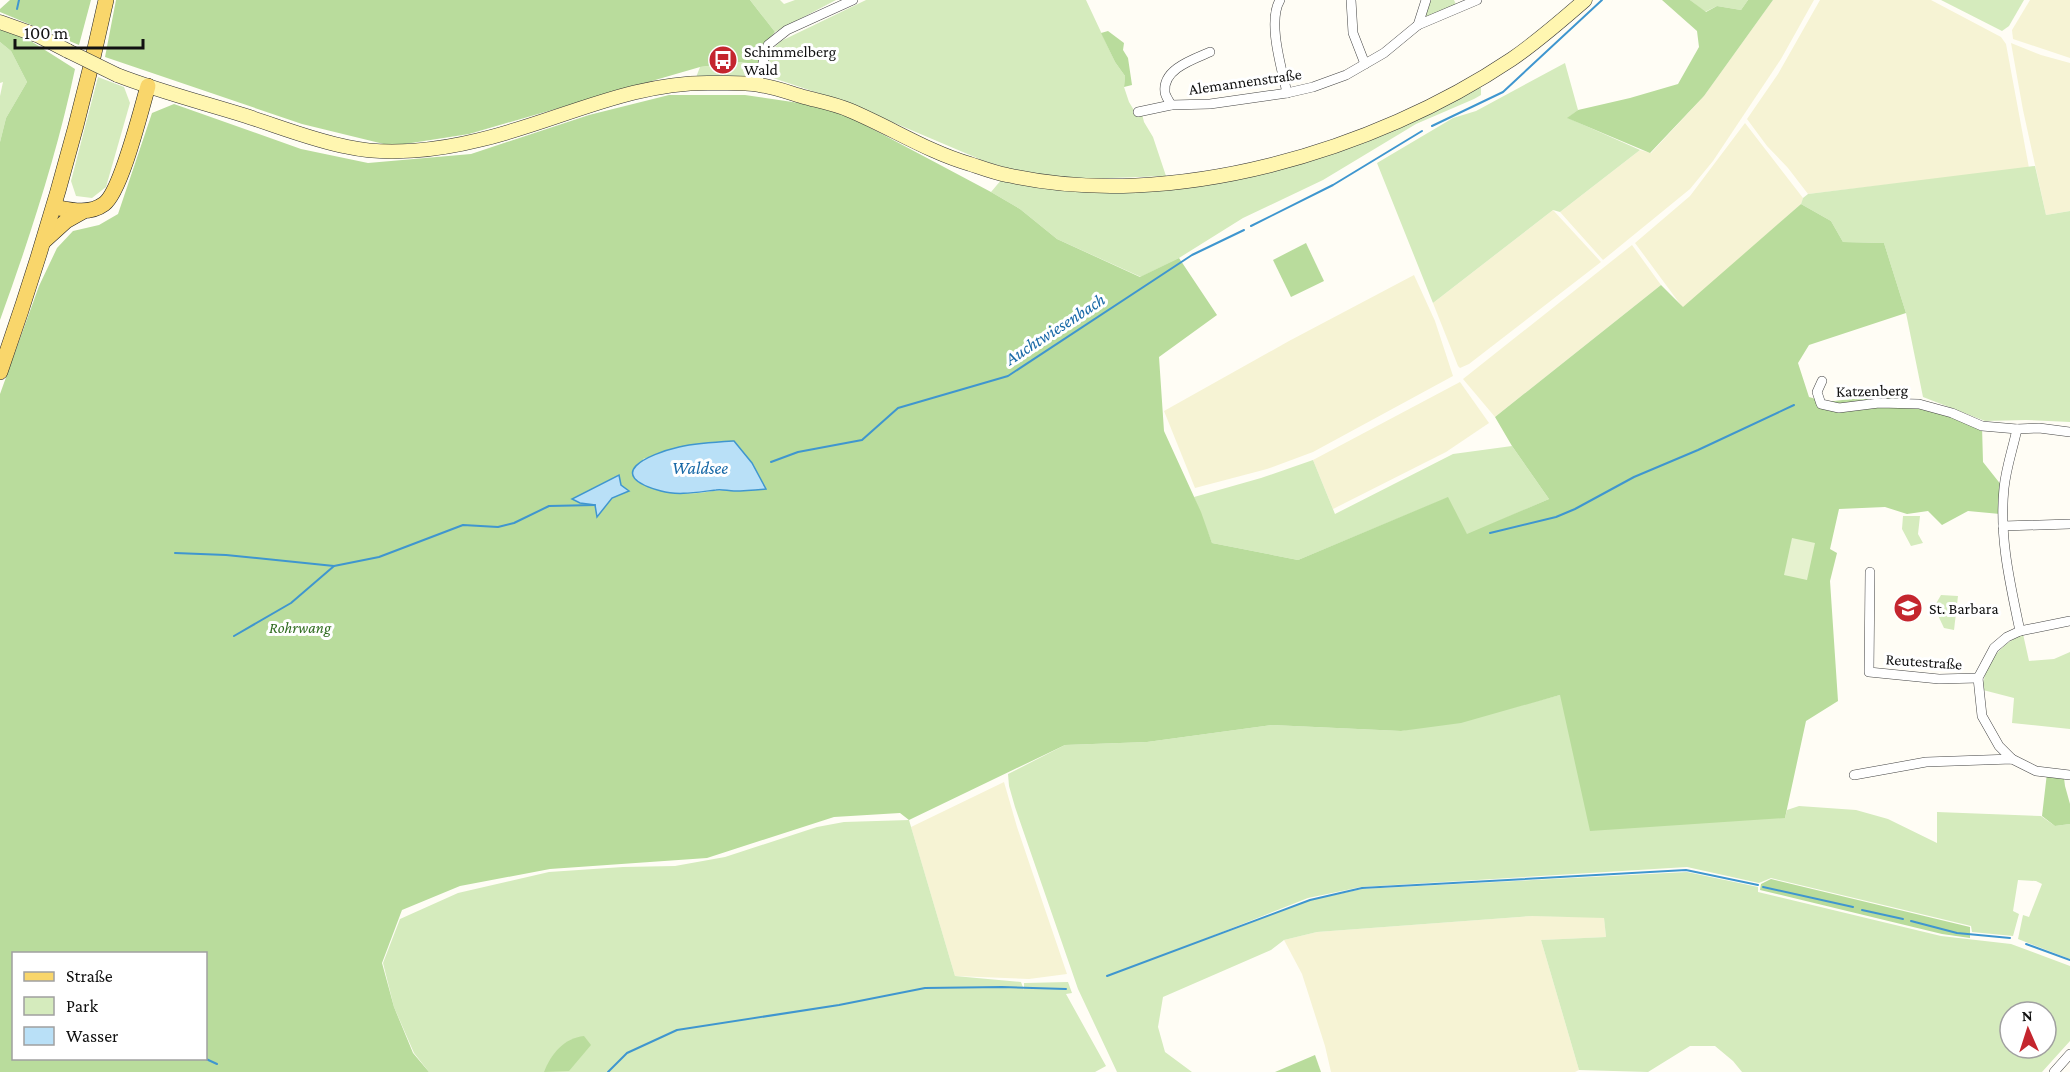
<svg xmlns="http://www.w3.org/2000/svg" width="2070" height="1072" viewBox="0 0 2070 1072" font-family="'Crimson Pro',serif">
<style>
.farmland{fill:#f6f3d4}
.green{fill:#d5ebbd;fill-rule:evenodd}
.forest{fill:#b9dc9c;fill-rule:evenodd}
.pitch{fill:#e6f2cf}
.water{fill:#b9e0f7;stroke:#3f96cf;stroke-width:1.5}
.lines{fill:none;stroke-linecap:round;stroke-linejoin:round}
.stream{stroke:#3f96cf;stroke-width:2}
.street-casing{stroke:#444;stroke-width:10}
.secondary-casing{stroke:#333;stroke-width:15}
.primary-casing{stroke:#222;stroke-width:16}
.street{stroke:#fff;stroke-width:9}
.secondary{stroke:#fff6b0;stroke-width:14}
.primary{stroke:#f9d66b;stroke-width:15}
.secondary-bridge-casing{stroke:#333;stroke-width:15;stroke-linecap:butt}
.secondary-bridge{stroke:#fff6b0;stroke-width:14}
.labels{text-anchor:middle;stroke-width:6;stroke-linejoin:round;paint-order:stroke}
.poi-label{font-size:16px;fill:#111;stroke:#fff;text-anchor:start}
.street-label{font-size:16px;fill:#111;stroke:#fff}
.park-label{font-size:16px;font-style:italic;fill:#2f6b1f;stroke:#fff}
.water-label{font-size:18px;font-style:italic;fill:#1768a6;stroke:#fff}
</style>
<rect width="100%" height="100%" fill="#fffdf5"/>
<g class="farmland">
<polygon points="1773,0 1814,0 1781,59 1713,161 1690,189 1603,260 1560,212 1640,150 1651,153 1704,96"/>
<polygon points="1820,0 1931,0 2001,37 2006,44 2029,168 1808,194 1788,168 1767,146 1747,119 1778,74"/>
<polygon points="2030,0 2070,0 2070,58 2013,39 2012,30"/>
<polygon points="2011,43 2041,55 2070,63 2070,211 2046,215 2023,110"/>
<polygon points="1745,123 1803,198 1801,204 1683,308 1635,243 1690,196"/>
<polygon points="1553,210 1601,262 1469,364 1460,368 1458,366 1433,303"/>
<polygon points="1632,245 1661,285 1495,417 1463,379"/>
<polygon points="1414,275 1435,321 1453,376 1313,452 1267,469 1195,488 1164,411 1289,341"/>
<polygon points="1460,382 1489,423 1446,452 1333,509 1313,460"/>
<polygon points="1004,782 1017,827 1067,974 1029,979 955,976 911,827"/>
<polygon points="1532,916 1604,917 1606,937 1541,940 1579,1070 1575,1072 1331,1072 1325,1046 1302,974 1284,940 1317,932"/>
</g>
<g class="green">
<polygon points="750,0 780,0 784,4 795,0 836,0 775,32"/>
<path d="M 866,0 L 1086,0 L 1115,62 L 1125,76 L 1124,87 L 1129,102 L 1135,112 L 1142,114 L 1144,122 L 1153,137 L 1166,176 L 1084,179 L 1024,173 L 984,161 L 845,102 L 773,78 C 763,63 769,52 781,41 Z"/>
<polygon points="1426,0 1454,0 1458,9 1418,25"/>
<polygon points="1690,0 1748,0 1741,10 1717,6 1705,12"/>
<polygon points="1941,0 2024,0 2009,26 2002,31"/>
<polygon points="0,42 11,51 27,82 6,118 0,142 0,96 3,82 0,83"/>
<polygon points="738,62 758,64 754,81 695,80 700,67"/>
<polygon points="1565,63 1578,110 1568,118 1640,150 1560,212 1553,210 1433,303 1377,163 1453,118 1476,111"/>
<polygon points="98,77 124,87 130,103 106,187 92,198 76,196 71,181"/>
<polygon points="1475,85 1481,88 1481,95 1474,99 1416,124 1323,180 1243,218 1179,258 1141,277 1057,239 1020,209 991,192 1002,179 1071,190 1246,175"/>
<polygon points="2035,166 2046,215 2070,211 2070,422 2026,420 1985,421 1923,397 1906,313 1884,243 1843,242 1831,221 1801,204 1803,198 1808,194"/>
<polygon points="1512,446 1549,499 1467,535 1447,498 1298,560 1212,543 1194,497 1261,478 1313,460 1335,514 1453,454"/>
<polygon points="1903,516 1920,516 1918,534 1923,543 1911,546 1902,529"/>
<polygon points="1941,595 1958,596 1954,630 1944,628 1934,607"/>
<path d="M 2023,634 L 2029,661 L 2054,659 L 2070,652 L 2070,729 L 2012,723 L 2014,698 L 1983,690 C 1983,664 2001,644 2023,634 Z"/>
<path d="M 1560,695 L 1785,818 L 1787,810 L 1799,806 L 1856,810 L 1888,819 L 1937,843 L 1937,812 L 2041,816 L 2055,826 L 2070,824 L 2070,959 L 2018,939 L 2023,915 L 2029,917 L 2042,884 L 2036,881 L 2018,880 L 2013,911 L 2019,914 L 2013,936 L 1972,932 L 1971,926 L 1771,878 L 1759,883 L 1687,867 L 1361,887 L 1308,898 L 1202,940 L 1310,900 L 1362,889 L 1687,872 L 1758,887 L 1758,892 L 1941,936 L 2011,944 L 2070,966 L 2070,1041 L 2042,1072 L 1742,1072 L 1733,1061 L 1715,1046 L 1690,1046 L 1648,1072 L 1579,1070 L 1541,940 L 1606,937 L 1604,918 L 1532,916 L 1317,932 L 1284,940 L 1271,950 L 1163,997 L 1158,1027 L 1165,1052 L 1192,1072 L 1117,1072 L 1078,989 L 1015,807 L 1009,786 L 1008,774 L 1065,745 L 1147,742 L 1272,725 L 1401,731 L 1511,708 ZM 2010,1012 L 2046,1012 L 2046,1048 L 2010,1048 Z"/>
<polygon points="909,820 955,976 1021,982 1024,990 1024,983 1068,982 1072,993 1066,994 1106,1066 1095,1072 429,1072 414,1053 394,1007 383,963 400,919 458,893 549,872 623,867 675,866 725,857 817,827 844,822"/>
</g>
<g class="forest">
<polygon points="10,0 91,0 79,45 0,12 0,9"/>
<polygon points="116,0 750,0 775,32 765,44 758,64 738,62 700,67 469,134 392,146 302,124 105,57"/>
<polygon points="1662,0 1690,0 1706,12 1717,6 1741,10 1748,0 1773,0 1704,96 1650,153 1567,118 1578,110 1630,98 1678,84 1699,47 1697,31"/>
<path d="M 0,26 L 26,38 L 75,69 C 57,154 30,237 0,320 L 0,142 L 6,118 L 27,82 L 11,51 L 0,42 Z"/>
<polygon points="1108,31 1124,43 1123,50 1128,58 1132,85 1124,87 1125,76 1115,62 1101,33"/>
<path d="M 669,95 L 745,95 L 833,108 L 991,192 L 1020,209 L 1057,239 L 1140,277 L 1179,258 L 1217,315 L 1159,357 L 1164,431 L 1201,512 L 1212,543 L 1298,560 L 1448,497 L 1467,534 L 1549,499 L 1512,446 L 1495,417 L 1661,285 L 1683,307 L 1801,204 L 1831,221 L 1843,242 L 1884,243 L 1906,313 L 1809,345 L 1798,363 L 1809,397 L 1826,402 L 1875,396 L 1918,401 L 1982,426 L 1983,462 L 2002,486 L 2000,514 L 1968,511 L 1942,525 L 1928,511 L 1907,514 L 1885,507 L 1839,509 L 1830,549 L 1837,553 L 1830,581 L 1838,701 L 1806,721 L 1785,818 L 1590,831 L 1560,695 L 1461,723 L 1401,731 L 1272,725 L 1147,742 L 1065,745 L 909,820 L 900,813 L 834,817 L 707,858 L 550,869 L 460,886 L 402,910 L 382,963 L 394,1007 L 413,1053 L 429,1072 L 0,1072 L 0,394 L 39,286 L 57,248 L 73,231 L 99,225 L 118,214 L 152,113 L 174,104 L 301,149 L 368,163 L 471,154 L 589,115 ZM 734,441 L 732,491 C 720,489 710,492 698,493 C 677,494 658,491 638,482 L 643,459 L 679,447 ZM 621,485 L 629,491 L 612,498 L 598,516 L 595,505 L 580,503 L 573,499 ZM 14,954 L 206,954 L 206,1058 L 14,1058 Z"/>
<polygon points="1306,243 1324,281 1291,297 1273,260"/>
<polygon points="2047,773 2064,778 2065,786 2070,804 2070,824 2055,826 2042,816"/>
<polygon points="1771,879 1970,927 1970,938 1942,934 1760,890 1761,884"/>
<path d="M 584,1036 L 591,1045 L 569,1071 L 544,1072 C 551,1054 564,1038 584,1036 Z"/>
<polygon points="1315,1055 1321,1072 1275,1072"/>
</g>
<polygon class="pitch" points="1792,538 1815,543 1807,580 1784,575"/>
<g class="water">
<path d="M 734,441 L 752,463 L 766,489 C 756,490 745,491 734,491 C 728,491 722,489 716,490 C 698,492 678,496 661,491 C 602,475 648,454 679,447 C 697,443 716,442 734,441 Z"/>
<polygon points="619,475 621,485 629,491 612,498 597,517 595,505 580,503 572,499"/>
</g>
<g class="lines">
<g class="stream">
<polyline points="17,9 19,0"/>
<polyline points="1432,126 1503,92 1602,0"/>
<polyline points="1251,226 1333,185 1422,131"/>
<polyline points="771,462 798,452 862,440 898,408 1008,376 1192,255 1244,230"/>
<polyline points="1490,533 1556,517 1575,509 1634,477 1698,450 1794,405"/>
<polyline points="175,553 226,555 334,566 379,557 463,525 498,527 514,523 549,506 595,505"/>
<polyline points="234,636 291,603 334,566"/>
<polyline points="1763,887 1853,907"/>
<polyline points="1862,910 1903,919"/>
<polyline points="1911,921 1957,933 2010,938"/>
<polyline points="2026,944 2070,960"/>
<polyline points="1107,976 1310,900 1362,888 1686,870 1758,885"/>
<polyline points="204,1058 217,1064"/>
<polyline points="608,1072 627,1053 677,1030 839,1005 925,988 1002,987 1066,989"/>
</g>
<g class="street-casing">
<g id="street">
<path d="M 1280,0 C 1267,22 1282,69 1287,93"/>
<polyline points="1351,0 1353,33 1365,64"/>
<polyline points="1418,25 1426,0"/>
<polyline points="757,84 768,45 787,30 853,0"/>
<path d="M 1171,105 C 1170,102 1165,96 1165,92 C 1162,69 1194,59 1210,52"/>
<polyline points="1138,112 1171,105 1210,104 1287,93 1313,87 1346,75 1384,53 1418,25 1477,0"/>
<polyline points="1822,381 1817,392 1821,404 1839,408 1879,403 1919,404 1952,413 1982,426 2017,429 2039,428 2070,432"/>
<path d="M 2017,429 C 2013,448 2006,468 2004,488 C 1999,537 2010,583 2020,631"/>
<polyline points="2003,526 2070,524"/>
<polyline points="1870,572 1869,672 1939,679 1978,678"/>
<polyline points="2012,759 1999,746 1982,716 1978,678 1994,648 2007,637 2020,631 2070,621"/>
<polyline points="1854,775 1926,762 2012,759 2036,771 2070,775"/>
<polyline points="2054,1072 2070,1054"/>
</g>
</g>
<g class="secondary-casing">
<g id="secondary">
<polyline points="0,22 39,36 68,51"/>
<path d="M 117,75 C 158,91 201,102 243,115 C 278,126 312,140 348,147 C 388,156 439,150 479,140 C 557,122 630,81 713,83 C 728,83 744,82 759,85 C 774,87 790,93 804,97 C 819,101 835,104 849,110 C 890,127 928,152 970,164 C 982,168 995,173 1007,175 C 1171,212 1375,151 1512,59 C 1538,41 1561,21 1585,0"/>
</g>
</g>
<g class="primary-casing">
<g id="primary">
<path d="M 54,207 C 70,210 89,215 104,204 C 121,192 141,110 148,86"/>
<polyline points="44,241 66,221 82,212"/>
<path d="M 0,372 C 43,250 79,126 106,0"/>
</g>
</g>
<use href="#street" class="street"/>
<use href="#secondary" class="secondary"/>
<use href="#primary" class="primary"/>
<g class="secondary-bridge-casing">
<polyline id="secondary-bridge" points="68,51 117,75"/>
</g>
<use href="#secondary-bridge" class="secondary-bridge"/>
</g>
<defs>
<g id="bus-disc" transform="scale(1.5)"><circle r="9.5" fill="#c4262e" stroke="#fff"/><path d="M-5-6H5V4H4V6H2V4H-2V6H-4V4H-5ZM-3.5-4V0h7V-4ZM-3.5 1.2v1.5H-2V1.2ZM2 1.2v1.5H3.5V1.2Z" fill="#fff"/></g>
<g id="school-disc" transform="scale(1.5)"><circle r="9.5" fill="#c4262e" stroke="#fff"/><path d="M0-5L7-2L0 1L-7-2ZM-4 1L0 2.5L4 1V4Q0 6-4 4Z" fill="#fff"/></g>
</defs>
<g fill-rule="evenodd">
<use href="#bus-disc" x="723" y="60"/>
<use href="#school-disc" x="1908" y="608"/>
</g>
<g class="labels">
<g class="poi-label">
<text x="744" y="57">Schimmelberg<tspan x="744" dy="18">Wald</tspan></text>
<text x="1929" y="614">St. Barbara</text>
</g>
<g class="street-label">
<text transform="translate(1245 81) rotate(-8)" y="6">Alemannenstraße</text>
<text transform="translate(1872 390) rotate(-1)" y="6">Katzenberg</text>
<text transform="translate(1924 661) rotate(4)" y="6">Reutestraße</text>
</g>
<g class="park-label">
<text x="300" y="633">Rohrwang</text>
</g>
<g class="water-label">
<text transform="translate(1055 329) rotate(-33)" y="6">Auchtwiesenbach</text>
<text x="700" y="474">Waldsee</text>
</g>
</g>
<rect x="12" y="952" width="195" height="108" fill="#ffffff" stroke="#a0a0a0" stroke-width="1.5"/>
<rect x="24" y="972" width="30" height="9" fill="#f9d66b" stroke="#a0a0a0" stroke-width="1.5"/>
<text x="66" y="982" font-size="18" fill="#111111">Straße</text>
<rect x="24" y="997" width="30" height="18" fill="#d5ebbd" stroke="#a0a0a0" stroke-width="1.5"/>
<text x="66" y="1012" font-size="18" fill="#111111">Park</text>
<rect x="24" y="1027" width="30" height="18" fill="#b9e0f7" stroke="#a0a0a0" stroke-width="1.5"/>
<text x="66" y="1042" font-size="18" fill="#111111">Wasser</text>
<g transform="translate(2028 1030) rotate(357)"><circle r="28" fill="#ffffff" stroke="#a0a0a0" stroke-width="1.5"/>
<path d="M0-4.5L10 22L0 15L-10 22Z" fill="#c4262e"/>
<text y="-9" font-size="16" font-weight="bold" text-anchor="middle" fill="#111111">N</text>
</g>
<path d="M15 39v9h128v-9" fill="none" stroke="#111111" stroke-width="3"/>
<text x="24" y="39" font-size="18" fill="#111111" stroke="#ffffff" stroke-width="4.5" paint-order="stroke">100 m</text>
</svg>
